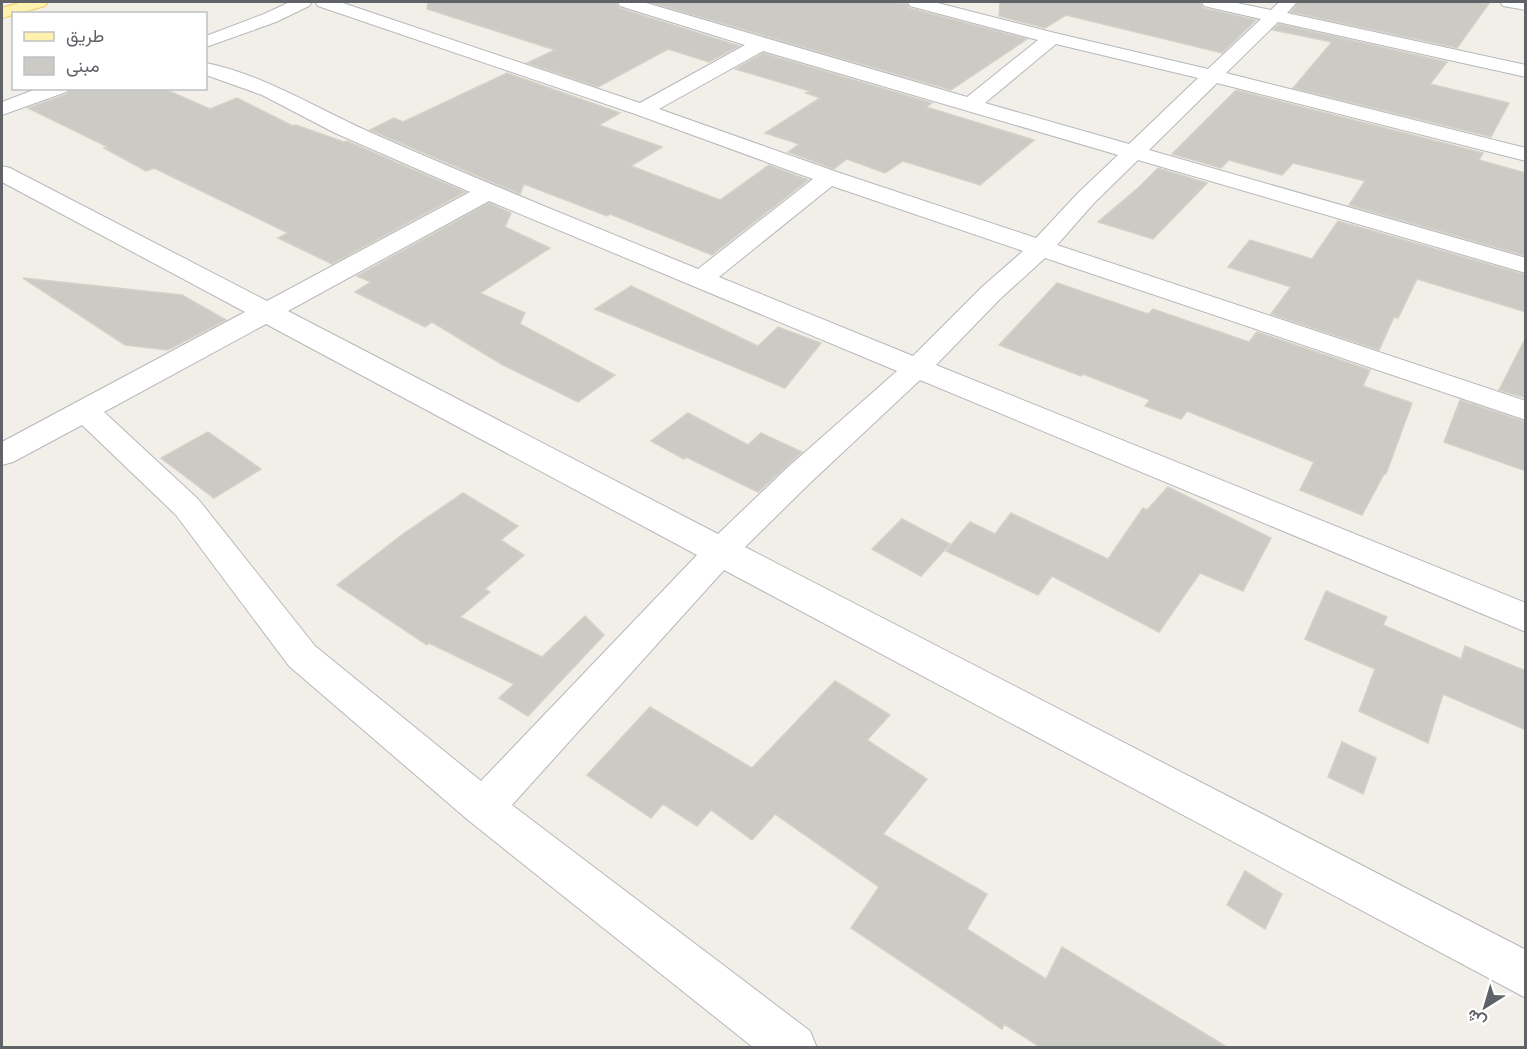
<svg xmlns="http://www.w3.org/2000/svg" width="1527" height="1049" viewBox="0 0 1527 1049" font-family="'Fira Sans Condensed',Vazirmatn,sans-serif">
<style>
.building{fill:#cccac5;stroke:#d6d1c6;stroke-width:1.5}
.lines{fill:none;stroke-linecap:round;stroke-linejoin:round}
.minor-casing{stroke:#b5b8bc;stroke-width:2}
.major-casing{stroke:#f2c960;stroke-width:2}
.minor{fill:#fff;fill-rule:evenodd}
.major{fill:#fff2af;fill-rule:evenodd}
</style>
<rect width="100%" height="100%" fill="#f1efe8"/>
<g class="building">
<polygon points="428,2 616,2 619,8 739,46 709,62 668,49 598,87 527,63 555,50 427,9"/>
<polygon points="649,2 897,2 907,4 909,8 1027,39 951,90"/>
<polygon points="1000,2 1200,2 1203,8 1256,20 1222,53 1066,15 1045,28 999,16"/>
<polygon points="1299,2 1490,2 1457,48 1291,12"/>
<polygon points="1279,24 1447,62 1430,84 1509,103 1491,137 1293,88 1332,42 1273,30"/>
<polygon points="763,53 932,103 926,107 1034,140 980,185 903,161 885,173 847,159 834,169 788,152 799,144 765,133 820,98 806,93 810,91 735,69"/>
<polygon points="507,73 620,113 599,125 662,147 631,166 720,200 769,165 808,180 712,255 610,214 607,216 524,184 520,194 370,130 394,118 403,122"/>
<polygon points="71,88 162,88 210,109 237,98 293,126 296,125 344,142 347,141 465,192 332,264 278,238 288,233 154,168 146,171 104,148 108,147 28,108 67,94"/>
<polygon points="1236,90 1483,153 1479,160 1526,173 1526,256 1349,205 1365,181 1293,163 1282,175 1229,160 1221,168 1172,154"/>
<polygon points="1158,168 1207,183 1153,239 1098,222 1139,187"/>
<polygon points="489,203 511,213 505,227 550,248 480,293 525,313 520,324 615,375 578,402 503,365 432,322 425,327 355,292 371,282 357,276"/>
<polygon points="1338,221 1526,275 1526,312 1417,279 1398,318 1394,317 1379,350 1271,314 1291,287 1228,267 1250,240 1312,259"/>
<polygon points="23,278 182,295 226,320 168,350 125,345"/>
<polygon points="1057,283 1148,314 1153,309 1249,342 1257,332 1370,370 1363,386 1412,403 1386,474 1384,474 1362,515 1300,490 1314,462 1187,411 1181,419 1145,406 1150,400 1083,374 1081,376 999,345"/>
<polygon points="631,286 758,346 778,327 821,343 785,388 595,309"/>
<polygon points="1526,337 1526,398 1499,390"/>
<polygon points="1460,400 1526,422 1526,471 1444,442"/>
<polygon points="688,413 748,445 761,433 802,452 758,492 686,457 684,459 651,441"/>
<polygon points="208,432 261,469 214,498 161,458"/>
<polygon points="1168,487 1271,538 1243,591 1200,573 1159,632 1052,576 1038,595 946,551 970,522 995,534 1011,513 1108,559 1143,508 1147,510"/>
<polygon points="463,493 518,526 501,540 524,555 485,589 490,592 460,617 542,657 585,616 604,635 528,716 499,698 514,684 429,643 427,645 337,585 403,534"/>
<polygon points="902,519 950,544 921,576 872,549"/>
<polygon points="1326,591 1387,617 1383,625 1461,659 1465,646 1526,671 1526,730 1443,694 1428,743 1359,711 1375,669 1305,639"/>
<polygon points="835,681 890,715 867,740 927,779 883,834 987,894 967,929 1046,979 1062,947 1227,1047 1040,1047 1004,1024 1002,1029 851,928 879,887 775,814 752,840 711,810 697,826 663,804 651,818 587,775 650,707 752,768"/>
<polygon points="1342,742 1376,758 1363,794 1328,777"/>
<polygon points="1245,871 1282,894 1265,929 1227,905"/>
</g>
<g class="lines">
<g class="minor-casing">
<g id="minor">
<polygon points="290,2 312,2 309,6 276,22 206,47 206,36 264,14"/>
<path d="M 315,2 L 340,2 L 640,103 L 745,45 L 620,6 L 618,2 L 643,2 L 967,97 L 1038,40 L 910,6 L 908,2 L 934,2 L 1055,33 L 1208,69 L 1261,19 L 1204,6 L 1202,2 L 1232,2 L 1271,10 L 1279,2 L 1297,2 L 1287,13 L 1526,65 L 1526,77 L 1278,22 L 1226,73 L 1526,148 L 1526,161 L 1217,83 L 1149,150 L 1526,258 L 1526,273 L 1138,160 L 1094,203 L 1057,245 L 1526,401 L 1526,420 L 1045,258 L 1000,299 L 936,365 L 1526,603 L 1526,632 L 920,380 L 809,484 L 745,547 L 1526,950 L 1526,998 L 724,570 L 512,805 L 810,1031 L 817,1048 L 754,1048 L 468,820 L 289,666 L 176,515 L 82,425 L 13,462 L 2,465 L 2,442 L 245,312 L 2,182 L 2,166 L 10,168 L 267,301 L 470,192 L 335,133 L 262,95 L 206,75 L 206,63 C 265,75 319,110 374,134 C 481,181 590,225 698,269 L 813,179 L 635,114 L 318,6 ZM 1056,44 L 1198,78 L 1129,144 L 985,103 ZM 763,51 L 1118,155 L 1078,193 L 1036,238 L 837,172 L 659,109 ZM 832,186 L 1023,251 L 982,287 L 913,356 L 719,277 ZM 489,201 L 897,371 L 787,468 L 718,534 L 288,311 ZM 266,324 L 697,555 L 481,781 L 315,646 L 198,499 L 104,412 Z"/>
<polygon points="1500,2 1526,2 1526,10 1503,6"/>
<polygon points="39,88 69,88 66,92 2,115 2,102"/>
</g>
</g>
<g class="major-casing">
<polygon id="major" points="22,2 48,2 45,6 2,18 2,8"/>
</g>
<use href="#minor" class="minor"/>
<use href="#major" class="major"/>
</g>
<rect width="1527" height="1049" fill="none" stroke="#5f6368" stroke-width="6"/>
<rect x="12" y="12" width="195" height="78" fill="#ffffff" stroke="#bfc1c3" stroke-width="1.5"/>
<rect x="24" y="32" width="30" height="9" fill="#fff2af" stroke="#bfc1c3" stroke-width="1.5"/>
<text x="66" y="42" font-size="18" fill="#5f6368">طريق</text>
<rect x="24" y="57" width="30" height="18" fill="#cccac5" stroke="#bfc1c3" stroke-width="1.5"/>
<text x="66" y="72" font-size="18" fill="#5f6368">مبنى</text>
<g transform="translate(1485 1007) rotate(217)" stroke="#ffffff" stroke-width="4.5" paint-order="stroke">
<path d="M0-4.5L10 22L0 15L-10 22Z" fill="#5f6368"/>
<text y="-9" font-size="16" font-weight="bold" text-anchor="middle" fill="#5f6368">ش</text>
</g>
</svg>
